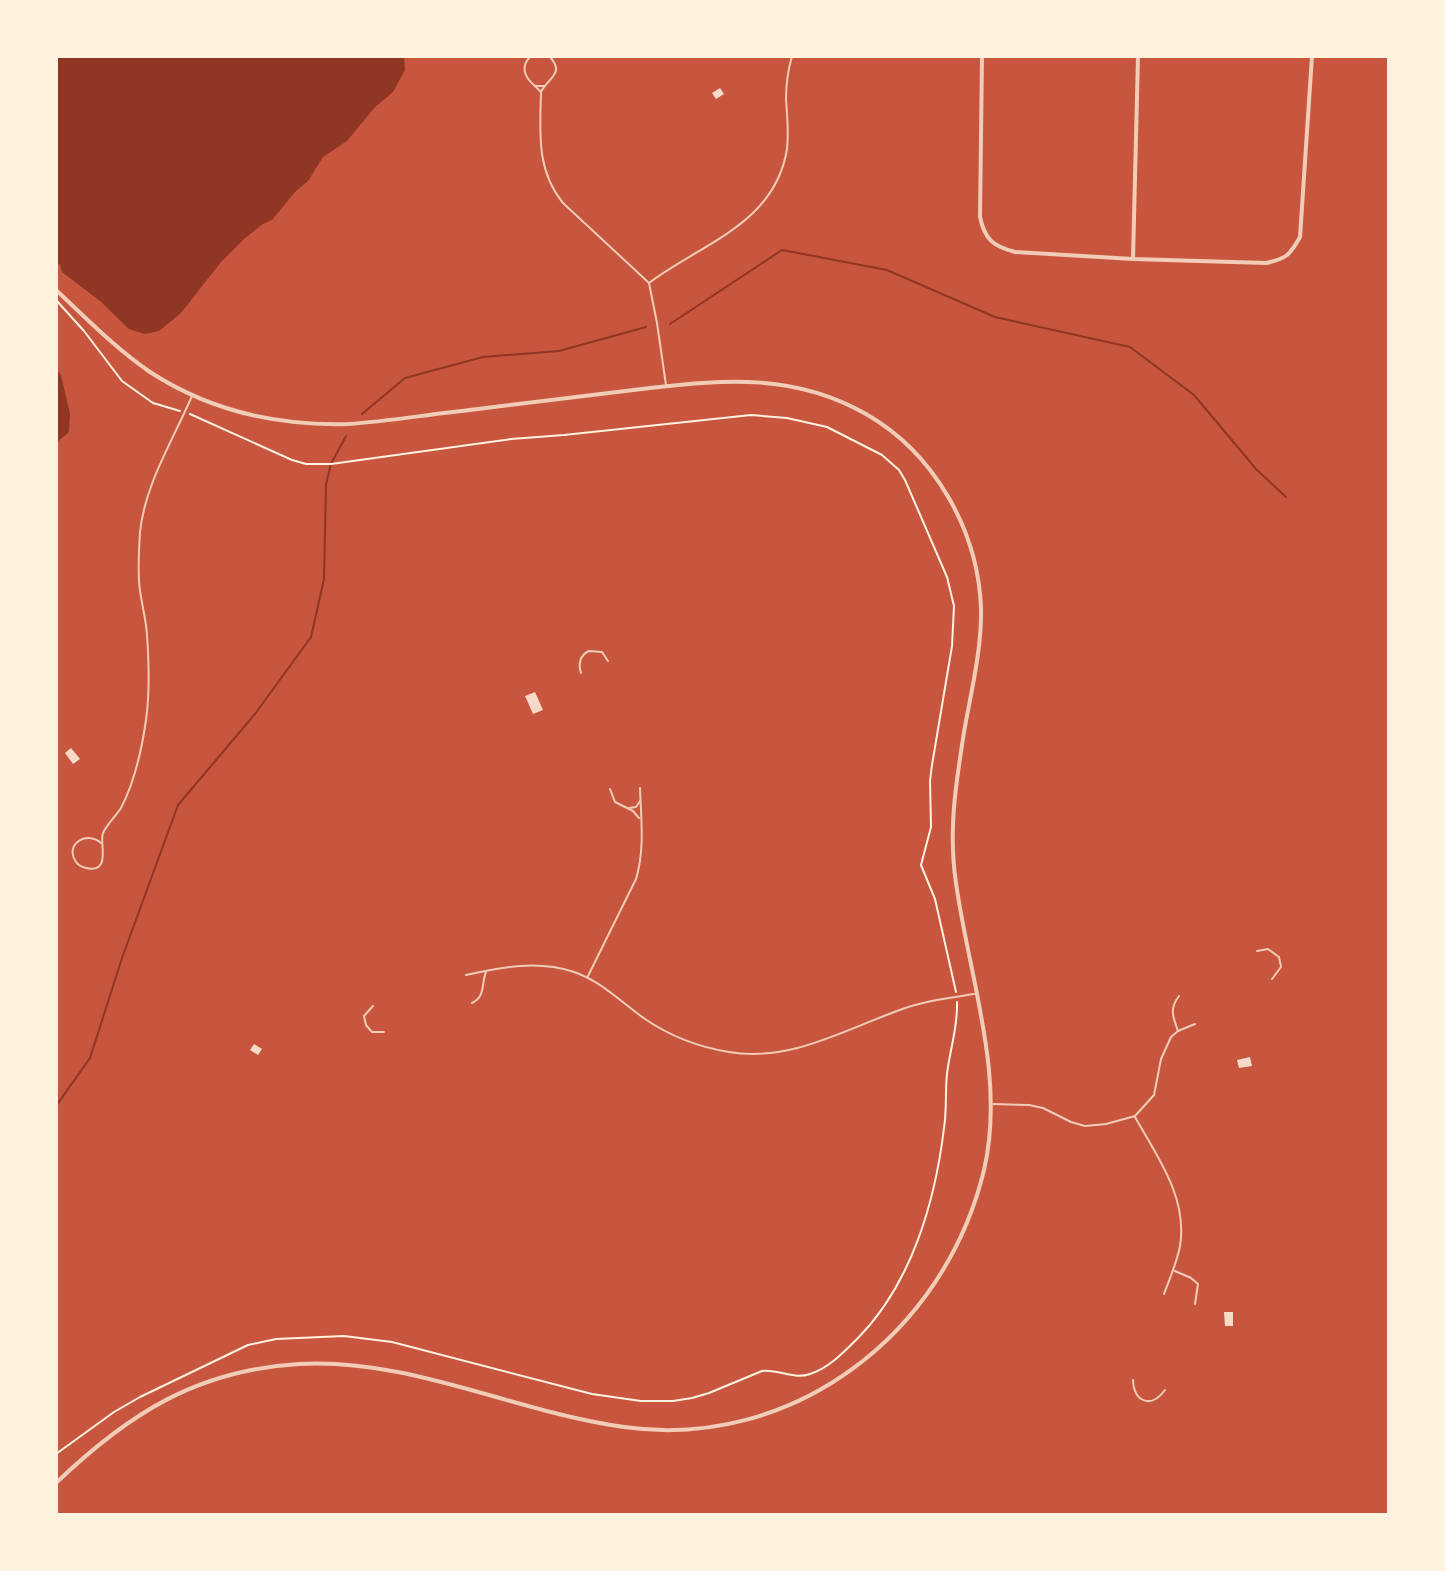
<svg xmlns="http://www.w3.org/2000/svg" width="1445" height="1571" viewBox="0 0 1445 1571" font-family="Bitter,serif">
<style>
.water{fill:#8f3625}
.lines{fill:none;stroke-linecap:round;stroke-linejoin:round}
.stream{stroke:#8f3625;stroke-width:2}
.building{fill:#f7dbc8}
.path{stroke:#fff3e0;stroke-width:2}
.service{stroke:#f1ccb7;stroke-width:2}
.minor{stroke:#f1ccb7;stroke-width:4}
</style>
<rect width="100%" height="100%" fill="#c8553d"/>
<g class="water">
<polygon points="56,56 404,56 405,70 393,92 375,107 347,141 323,157 308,181 295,192 272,220 263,224 244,239 221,262 181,313 159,331 145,334 129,329 100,301 62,272 60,264 56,265"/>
<polygon points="56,370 61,375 70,414 69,432 56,443"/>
</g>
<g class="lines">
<g class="stream">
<polyline points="670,324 782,250 887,270 995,317 1130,347 1194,395 1256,469 1286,497"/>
<polyline points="362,414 405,378 483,357 559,351 646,327"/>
<polyline points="56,1106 90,1058 122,958 178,805 255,714 311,637 324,579 326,484 331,464 346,436"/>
</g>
</g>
<g class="building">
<polygon points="720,88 724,94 716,99 712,93"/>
<polygon points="535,692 543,710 533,714 525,696"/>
<polygon points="71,748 80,759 73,764 65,753"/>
<polygon points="254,1044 262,1049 258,1055 250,1050"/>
<polygon points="1250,1057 1252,1066 1239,1068 1237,1060"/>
<polygon points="1224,1312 1233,1312 1233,1326 1225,1326"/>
</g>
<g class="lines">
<g class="path">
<polyline points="56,300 84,331 122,381 153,403 180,411"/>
<polyline points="190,414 292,460 306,464 331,464 511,439 564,435 751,415 787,418 827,427 882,455 899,470 905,480 947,577 954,606 952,646 932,765 930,781 931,827 921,865 935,899 956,992"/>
<path d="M 56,1454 L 114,1412 L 140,1397 L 248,1345 L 276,1339 L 344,1336 L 392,1342 L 592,1394 L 641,1401 L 673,1401 L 692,1398 L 709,1393 L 762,1371 C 779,1369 794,1380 810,1374 C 829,1368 844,1352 858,1338 C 911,1284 935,1203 944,1128 C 947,1110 945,1092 947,1074 C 950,1049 958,1027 957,1002"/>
</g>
<g class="service">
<path d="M 531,56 C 520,66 524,77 535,86 L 544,86"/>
<path d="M 535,86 L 541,92 C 548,78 566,73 549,56"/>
<path d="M 541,92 C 540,132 536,170 563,203 L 648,282"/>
<path d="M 666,385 L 657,323 L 649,283 C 702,243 775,224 787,149 C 789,132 787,116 786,99 C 786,85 788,70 792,56"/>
<path d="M 581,673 C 578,664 580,655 589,651 L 602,652 L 608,661"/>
<polyline points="610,789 615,802 633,811 639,818"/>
<polyline points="629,808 636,807 640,801"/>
<path d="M 101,843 C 86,830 64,845 76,862 C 78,865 82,867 86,868 C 112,874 99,843 103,833 C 107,824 116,816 121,808 C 134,783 142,748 146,720 C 150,692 149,663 147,635 C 146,617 140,599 139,581 C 138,565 139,548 140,532 C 145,484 173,440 192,396"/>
<polyline points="1257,951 1268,949 1279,957 1281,967 1272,979"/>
<path d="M 466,975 C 503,967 537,960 574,972 C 601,981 622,1003 645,1019 C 670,1036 698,1047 729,1052 C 790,1062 842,1031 897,1011 C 922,1001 948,998 974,994"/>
<path d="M 588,976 L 636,879 C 645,849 641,819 640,788"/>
<path d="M 472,1003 C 486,996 481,984 486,972"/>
<polyline points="373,1006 364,1016 366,1025 372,1032 384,1032"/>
<path d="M 1178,1031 C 1173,1017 1169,1009 1179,996"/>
<polyline points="993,1104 1029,1105 1043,1108 1071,1122 1085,1126 1106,1124 1135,1116 1154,1095 1161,1059 1171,1037 1178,1031 1195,1024"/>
<path d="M 1135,1117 C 1157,1156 1188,1198 1180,1246 C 1177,1262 1170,1278 1164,1294"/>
<polyline points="1175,1271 1191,1278 1198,1284 1195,1304"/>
<path d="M 1133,1380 C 1134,1402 1151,1409 1165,1390"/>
</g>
<g class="minor">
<path d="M 982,56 L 980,217 C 985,240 993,246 1015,252 L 1133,259 L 1266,263 C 1286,259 1290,255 1300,237 L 1312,56"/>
<polyline points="1133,259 1138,56"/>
<path d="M 56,290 C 86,318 116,349 150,372 C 210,411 277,426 348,424 C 380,422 412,417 444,413 C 513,405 582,396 650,388 C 727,379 796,374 866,414 C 934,453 978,530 981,608 C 982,649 971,692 964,732 C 956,784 948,830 956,883 C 969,977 1006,1076 984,1170 C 945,1333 793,1451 624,1427 C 514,1412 412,1358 299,1364 C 197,1370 128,1414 56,1483"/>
</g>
</g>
<rect width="1445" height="1571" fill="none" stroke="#fff3e0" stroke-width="116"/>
</svg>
